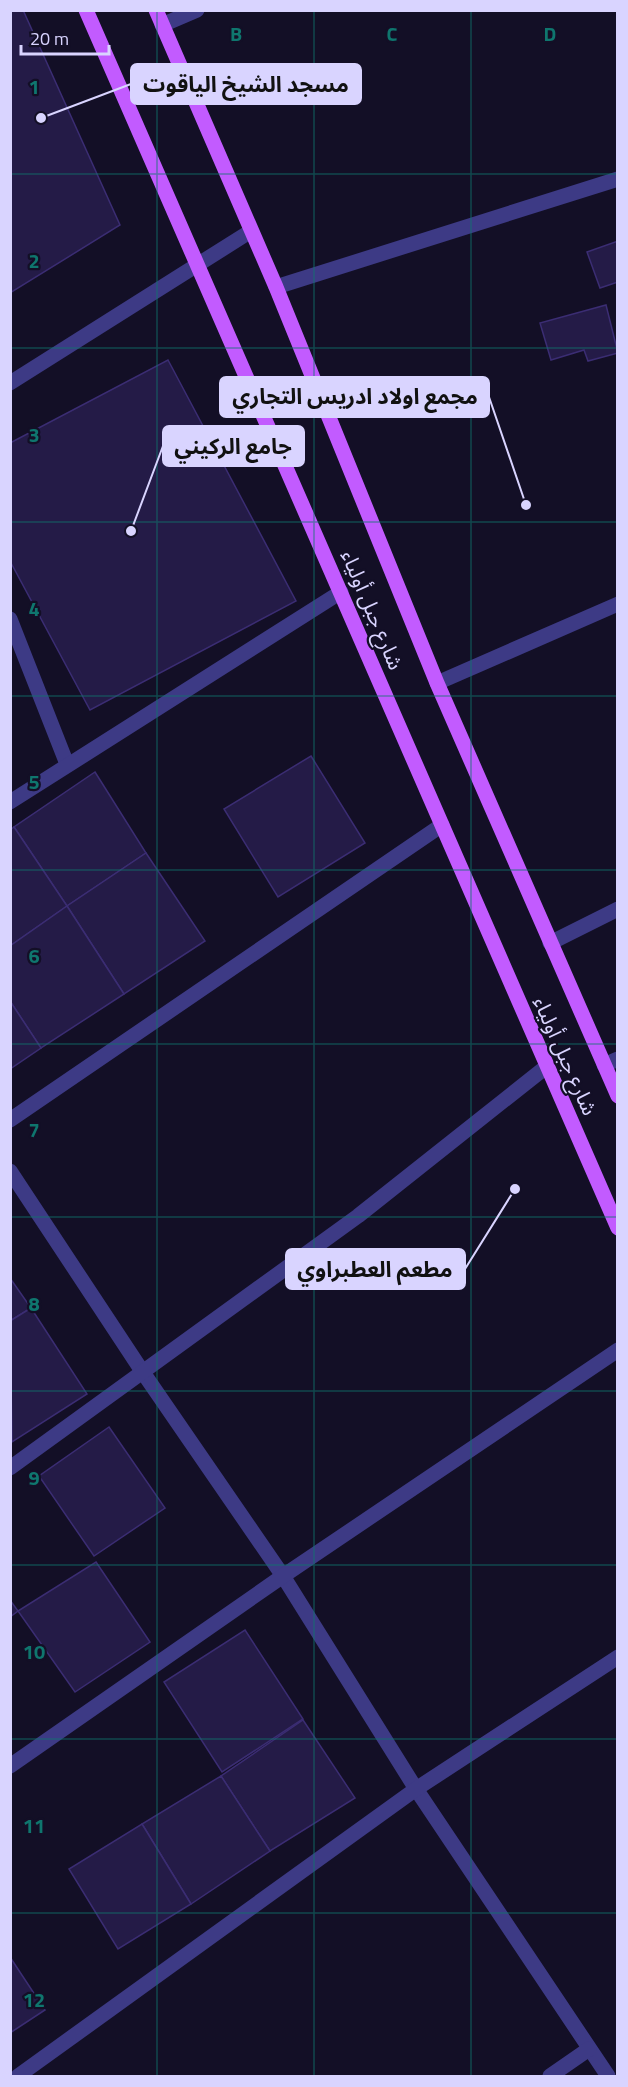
<svg xmlns="http://www.w3.org/2000/svg" width="628" height="2087" viewBox="0 0 628 2087" font-family="'Titillium Web','Noto Sans Arabic',sans-serif">
<style>
.building{fill:#241b47;stroke:#3b2d73;stroke-width:1.5}
.lines{fill:none;stroke-linecap:round;stroke-linejoin:round}
.minor{stroke:#3d3a85;stroke-width:15}
.major{stroke:#c25bff;stroke-width:15}
.grid{fill:none;stroke:#0f766e;stroke-width:1.5;stroke-opacity:0.55}
.labels{text-anchor:middle;stroke-width:4.5;stroke-linejoin:round;paint-order:stroke}
.street-label{font-size:21px;fill:#d9d4ff;stroke:#130f26}
.grid-label{font-size:20px;text-anchor:middle;font-weight:bold;fill:#0f766e;stroke:#130f26;stroke-width:4.5;stroke-linejoin:round;paint-order:stroke}
.leader{fill:none;stroke:#d9d4ff;stroke-width:2}
.callout-dot{fill:#d9d4ff;stroke:#130f26;stroke-width:2}
.callout{fill:#d9d4ff;stroke:#d9d4ff;stroke-width:2}
.callout-label{font-size:22px;text-anchor:middle;font-weight:bold;fill:#111}
</style>
<rect width="100%" height="100%" fill="#130f26"/>
<g class="building">
<polygon points="10,10 23,10 120,225 10,293"/>
<polygon points="618,241 618,282 600,288 587,252"/>
<polygon points="606,305 618,353 588,361 584,350 551,360 540,323"/>
<polygon points="168,360 296,601 90,710 10,561 10,443"/>
<polygon points="311,756 365,843 278,897 224,809"/>
<polygon points="95,772 146,853 67,906 14,827"/>
<polygon points="14,827 67,906 10,946 10,830"/>
<polygon points="146,853 205,941 124,994 67,906"/>
<polygon points="67,906 124,994 41,1048 10,1001 10,946"/>
<polygon points="10,1001 41,1048 10,1069"/>
<polygon points="10,1278 31,1308 10,1321"/>
<polygon points="31,1308 87,1394 12,1442 10,1321"/>
<polygon points="109,1427 165,1508 94,1556 39,1476"/>
<polygon points="96,1562 150,1642 75,1692 18,1611"/>
<polygon points="10,1600 18,1611 10,1617"/>
<polygon points="245,1630 303,1719 222,1772 164,1682"/>
<polygon points="303,1720 355,1798 270,1851 221,1776"/>
<polygon points="221,1776 270,1851 191,1904 142,1824"/>
<polygon points="142,1824 191,1904 118,1949 69,1869"/>
<polygon points="10,1957 45,2010 10,2033"/>
</g>
<g class="lines">
<g class="minor">
<polyline points="162,25 197,10"/>
<polyline points="276,287 618,179"/>
<polyline points="10,383 251,231"/>
<polyline points="10,619 67,764"/>
<polyline points="437,683 618,604"/>
<polyline points="10,802 341,592"/>
<polyline points="550,943 618,909"/>
<polyline points="604,1065 618,1059"/>
<polyline points="10,1120 442,825"/>
<polyline points="10,1171 142,1371 283,1576 416,1789 608,2076"/>
<polyline points="10,1468 358,1216 546,1067"/>
<polyline points="10,1766 283,1576 618,1350"/>
<polyline points="18,2076 416,1789 618,1657"/>
<polyline points="550,2076 589,2049"/>
</g>
<g class="major">
<polyline points="86,10 618,1228"/>
<polyline points="156,10 276,287 437,683 618,1096"/>
</g>
</g>
<path class="grid" d="M 157,10 L 157,2076M 314,10 L 314,2076M 471,10 L 471,2076M 10,174 L 618,174M 10,348 L 618,348M 10,522 L 618,522M 10,696 L 618,696M 10,870 L 618,870M 10,1044 L 618,1044M 10,1217 L 618,1217M 10,1391 L 618,1391M 10,1565 L 618,1565M 10,1739 L 618,1739M 10,1913 L 618,1913"/>
<g class="labels">
<g class="street-label">
<text transform="translate(372 610) rotate(67)" y="7">شارع جبل أولياء</text>
<text transform="translate(565 1056) rotate(66)" y="7">شارع جبل أولياء</text>
</g>
</g>
<g class="grid-label">
<text x="236" y="41">B</text>
<text x="392" y="41">C</text>
<text x="550" y="41">D</text>
<text x="34" y="94">1</text>
<text x="34" y="268">2</text>
<text x="34" y="442">3</text>
<text x="34" y="616">4</text>
<text x="34" y="789">5</text>
<text x="34" y="963">6</text>
<text x="34" y="1137">7</text>
<text x="34" y="1311">8</text>
<text x="34" y="1485">9</text>
<text x="34" y="1659">10</text>
<text x="34" y="1833">11</text>
<text x="34" y="2007">12</text>
</g>
<path class="leader" d="M41 118L131 84M526 505L489 397M131 531L163 446M515 1189L465 1269"/>
<g class="callout-dot">
<circle cx="41" cy="118" r="6"/>
<circle cx="526" cy="505" r="6"/>
<circle cx="131" cy="531" r="6"/>
<circle cx="515" cy="1189" r="6"/>
</g>
<g class="callout">
<rect x="131" y="64" width="230" height="40" rx="6"/>
<rect x="220" y="377" width="269" height="40" rx="6"/>
<rect x="163" y="426" width="141" height="40" rx="6"/>
<rect x="286" y="1249" width="179" height="40" rx="6"/>
</g>
<g class="callout-label">
<text x="246" y="92">مسجد الشيخ الياقوت</text>
<text x="355" y="404">مجمع اولاد ادريس التجاري</text>
<text x="233" y="454">جامع الركيني</text>
<text x="375" y="1277">مطعم العطبراوي</text>
</g>
<rect width="628" height="2087" fill="none" stroke="#d9d4ff" stroke-width="24"/>
<path d="M21 45v9h88v-9" fill="none" stroke="#d9d4ff" stroke-width="3"/>
<text x="30" y="45" font-size="18" fill="#d9d4ff" stroke="#130f26" stroke-width="4.5" paint-order="stroke">20 m</text>
</svg>
